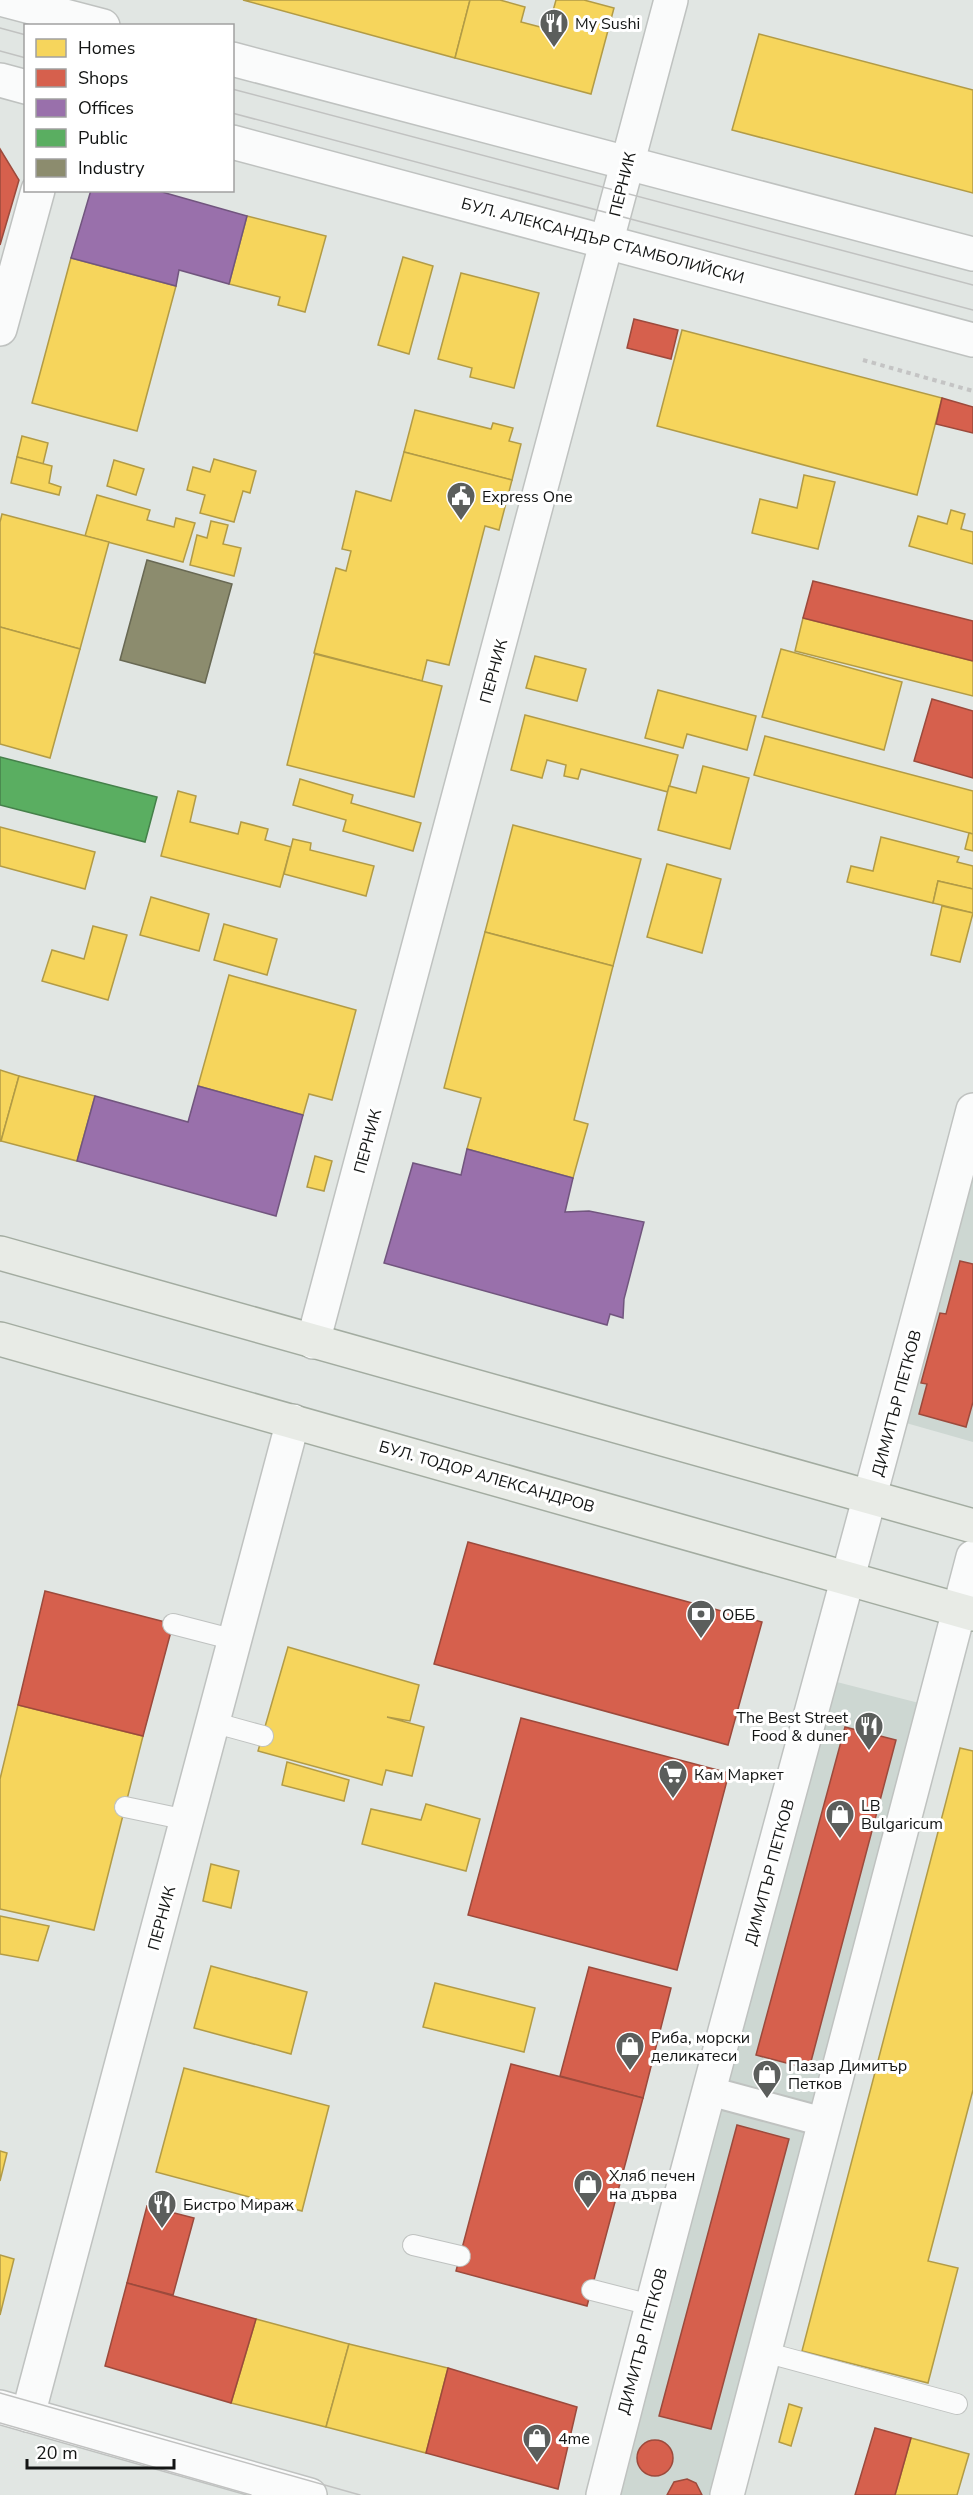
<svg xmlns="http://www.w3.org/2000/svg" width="973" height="2495" viewBox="0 0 973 2495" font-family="'Nunito Sans',sans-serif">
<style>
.built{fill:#cdd7d2}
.homes{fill:#f6d55c;stroke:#b29b46;stroke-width:1.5}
.shops{fill:#d6604d;stroke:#9c4a3c;stroke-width:1.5}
.offices{fill:#9970ab;stroke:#71557e;stroke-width:1.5}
.public{fill:#5aae61;stroke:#45804a;stroke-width:1.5}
.industry{fill:#8c8c6e;stroke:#686853;stroke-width:1.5}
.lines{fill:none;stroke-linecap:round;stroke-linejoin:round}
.service-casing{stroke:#bfc2c0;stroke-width:22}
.pedestrian-casing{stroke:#bfc2c0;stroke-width:32}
.minor-casing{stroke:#bfc2c0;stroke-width:36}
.secondary-casing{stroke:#bfc2c0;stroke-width:36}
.primary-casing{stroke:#a3aca1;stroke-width:36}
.path{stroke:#c4c4c4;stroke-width:4;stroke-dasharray:4.5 4.5;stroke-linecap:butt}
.service{stroke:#fafbfb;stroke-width:20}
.pedestrian{stroke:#fafbfb;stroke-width:28}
.minor{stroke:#fafbfb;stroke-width:33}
.secondary{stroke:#fafbfb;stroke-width:33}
.primary{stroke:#e8ebe6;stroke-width:33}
.tram{stroke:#c1c2c1;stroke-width:1.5}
.labels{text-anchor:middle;stroke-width:6;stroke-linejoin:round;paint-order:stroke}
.poi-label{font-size:16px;fill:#131514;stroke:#fff;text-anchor:start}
.street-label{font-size:16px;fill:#131514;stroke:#fff}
</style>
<rect width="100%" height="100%" fill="#e1e6e3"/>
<g class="built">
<polygon points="973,1110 973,1442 892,1419"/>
<polygon points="829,1680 919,1703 710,2495 615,2495"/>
</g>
<g class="homes">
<polygon points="243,0 470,0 455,58"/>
<polygon points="470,0 500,0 525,7 521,22 548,29 556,0 584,0 614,8 591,94 455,58"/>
<polygon points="759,34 973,90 973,193 732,130"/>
<polygon points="247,216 326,236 305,312 278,305 280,297 229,284"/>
<polygon points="403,257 433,266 409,354 378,345"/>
<polygon points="71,258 176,286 137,431 32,403"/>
<polygon points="461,273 539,293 514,388 470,377 472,368 438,359"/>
<polygon points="682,330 942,398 917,495 657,426"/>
<polygon points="415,410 491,429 493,423 513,428 509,441 521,444 512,480 404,452"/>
<polygon points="22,436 48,443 43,464 17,457"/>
<polygon points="404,452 512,480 499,530 485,526 449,665 427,660 422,681 314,653 336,568 346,571 351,551 342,549 356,491 391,501"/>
<polygon points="17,457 52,466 49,483 61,487 59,495 11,483"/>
<polygon points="214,459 256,471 250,493 243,491 234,522 200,513 205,495 187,490 193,467 210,472"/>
<polygon points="114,460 144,469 136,495 107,486"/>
<polygon points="804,475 835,482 818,549 752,533 760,499 797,508"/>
<polygon points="97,495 150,510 147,520 174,527 176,518 195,523 183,562 85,536"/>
<polygon points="951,510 965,514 961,529 973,532 973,564 909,546 918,516 947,524"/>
<polygon points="2,514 109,542 80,649 0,627 0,522"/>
<polygon points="211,521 228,525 223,544 241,548 234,576 190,565 197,535 207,538"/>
<polygon points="803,618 973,661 973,696 795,651"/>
<polygon points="0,627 80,649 50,758 0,744"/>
<polygon points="781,649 902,682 884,750 762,717"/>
<polygon points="315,654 442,686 414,797 287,765"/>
<polygon points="535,656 586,669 577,701 526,688"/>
<polygon points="658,690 756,716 747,750 687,734 683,748 645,738"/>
<polygon points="525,715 678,755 668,792 581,769 578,779 564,776 566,765 547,760 542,778 511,770"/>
<polygon points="765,736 973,791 973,834 754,775"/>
<polygon points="703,766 749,778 730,849 658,830 669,786 696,793"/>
<polygon points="300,779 353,795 351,803 421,823 413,851 343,831 346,820 293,805"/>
<polygon points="178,791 196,796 190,822 238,834 241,822 268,829 265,840 291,847 280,887 161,856"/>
<polygon points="513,825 641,859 613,966 485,932"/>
<polygon points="0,827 95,852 85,889 0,866"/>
<polygon points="969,833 973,834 973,851 965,849"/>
<polygon points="881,837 959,857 957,862 973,866 973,889 938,881 933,903 847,882 851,866 873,871"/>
<polygon points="293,839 311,843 310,850 374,866 366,896 284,874"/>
<polygon points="667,864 721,879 702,953 647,937"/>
<polygon points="938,881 973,889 973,913 933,903"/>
<polygon points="151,897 209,914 199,951 140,935"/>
<polygon points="942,906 973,913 960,962 931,955"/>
<polygon points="224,924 277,939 267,975 214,960"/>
<polygon points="93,926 127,935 108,1000 42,981 52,950 84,959"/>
<polygon points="485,932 613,966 574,1120 588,1124 573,1178 467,1149 481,1098 444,1088"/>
<polygon points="229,975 356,1010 332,1100 309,1094 303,1115 198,1086"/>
<polygon points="0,1070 19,1076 1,1141 0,1141"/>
<polygon points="19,1076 95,1096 77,1161 1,1141"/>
<polygon points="315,1156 332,1161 324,1191 307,1187"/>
<polygon points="288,1647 419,1685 410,1721 387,1717 424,1727 412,1776 386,1770 382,1785 258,1751"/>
<polygon points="18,1705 143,1736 94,1930 0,1909 0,1779"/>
<polygon points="960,1748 973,1751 973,2090 928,2261 958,2268 928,2383 802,2351"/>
<polygon points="287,1762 349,1780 344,1801 282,1785"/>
<polygon points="426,1804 480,1819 466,1871 362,1844 371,1809 421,1820"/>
<polygon points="211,1864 239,1871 231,1908 203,1901"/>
<polygon points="0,1916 49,1926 38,1961 0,1954"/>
<polygon points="211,1966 307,1992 291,2054 194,2028"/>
<polygon points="435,1983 535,2008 524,2052 423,2027"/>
<polygon points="184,2068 329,2106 302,2211 156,2172"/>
<polygon points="0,2151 7,2153 0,2181"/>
<polygon points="0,2255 14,2259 0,2315"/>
<polygon points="256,2319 349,2344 326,2427 231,2403"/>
<polygon points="349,2344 448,2368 426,2453 326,2427"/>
<polygon points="789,2404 802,2408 791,2446 779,2442"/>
<polygon points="911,2438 969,2454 957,2495 895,2495"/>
</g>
<g class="shops">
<polygon points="0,149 19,180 0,245"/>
<polygon points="634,319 678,330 671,359 627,348"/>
<polygon points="942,398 973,407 973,433 936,424"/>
<polygon points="813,581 973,621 973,661 803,618"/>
<polygon points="932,699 973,711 973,778 914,761"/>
<polygon points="960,1261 973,1264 973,1402 966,1427 919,1414 927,1384 921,1383 940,1313 946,1314"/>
<polygon points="468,1542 762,1622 728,1745 434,1664"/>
<polygon points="45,1591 173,1624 143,1736 18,1705"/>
<polygon points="521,1718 729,1773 677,1970 468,1915"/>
<polygon points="845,1727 896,1740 809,2069 756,2055"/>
<polygon points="589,1967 671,1988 643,2098 560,2076"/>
<polygon points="511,2064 643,2098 587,2306 456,2271"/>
<polygon points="737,2125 789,2139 711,2429 659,2416"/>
<polygon points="147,2206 194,2218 173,2295 127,2283"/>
<polygon points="127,2283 256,2319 231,2403 105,2366"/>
<polygon points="448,2368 577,2407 558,2489 426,2453"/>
<polygon points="875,2428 911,2438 895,2495 855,2495"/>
<circle cx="655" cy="2458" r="18"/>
<polygon points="687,2479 696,2483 702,2495 667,2495 674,2482"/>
</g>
<g class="offices">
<polygon points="91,190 155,190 247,216 229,284 179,270 176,286 71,258"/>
<polygon points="198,1086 303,1115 276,1216 77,1161 95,1096 188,1122"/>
<polygon points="467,1149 573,1178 565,1212 589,1211 644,1222 624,1299 623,1318 610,1314 607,1325 384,1263 413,1163 461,1175"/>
</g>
<polygon class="public" points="0,757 157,797 145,842 0,805"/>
<polygon class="industry" points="147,560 232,584 205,683 120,660"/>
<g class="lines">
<g class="service-casing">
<g id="service">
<polyline points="173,1624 235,1640"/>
<polyline points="212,1722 263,1736"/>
<polyline points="125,1807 187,1820"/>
<polyline points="413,2245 460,2256"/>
<polyline points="592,2290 651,2305"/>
<polyline points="764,2352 957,2404"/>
</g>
</g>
<g class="pedestrian-casing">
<polyline id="pedestrian" points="709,2091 824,2122"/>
</g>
<g class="minor-casing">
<g id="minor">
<polyline points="0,329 38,190"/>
<polyline points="313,1342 671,0"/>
<polyline points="0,2407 310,2495"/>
<polyline points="28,2415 293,1421"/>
<path d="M 603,2495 C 721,2032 852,1572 973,1110"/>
<polyline points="727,2495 973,1557"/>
</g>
</g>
<g class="secondary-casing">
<g id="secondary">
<polyline points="4,0 103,26"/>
<polyline points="232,59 973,254"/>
<polyline points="0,80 26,87"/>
<polyline points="232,142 973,340"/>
</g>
</g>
<g class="primary-casing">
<g id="primary">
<polyline points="0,1253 973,1526"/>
<polyline points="0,1339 973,1614"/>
</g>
</g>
<polyline class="path" points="863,360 973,391"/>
<use href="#service" class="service"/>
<use href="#pedestrian" class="pedestrian"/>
<use href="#minor" class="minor"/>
<use href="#secondary" class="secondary"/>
<use href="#primary" class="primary"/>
<g class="tram">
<polyline points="0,28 26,35"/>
<polyline points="0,51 26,58"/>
<polyline points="232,89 973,285"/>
<polyline points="232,113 973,310"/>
<polyline points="0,2393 360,2495"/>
<polyline points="0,2423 251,2495"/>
</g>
</g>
<defs>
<g id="restaurant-pin" transform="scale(1.5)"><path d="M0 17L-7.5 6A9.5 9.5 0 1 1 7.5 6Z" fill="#5b5e5c" stroke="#fff"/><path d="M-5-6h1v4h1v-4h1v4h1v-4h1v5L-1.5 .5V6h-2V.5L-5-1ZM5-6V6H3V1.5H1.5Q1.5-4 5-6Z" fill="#fff"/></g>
<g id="civic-pin" transform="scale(1.5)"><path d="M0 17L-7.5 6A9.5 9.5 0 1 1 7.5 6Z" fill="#5b5e5c" stroke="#fff"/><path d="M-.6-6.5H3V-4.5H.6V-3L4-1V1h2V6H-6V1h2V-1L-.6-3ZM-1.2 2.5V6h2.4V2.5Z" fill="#fff"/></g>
<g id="bank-pin" transform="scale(1.5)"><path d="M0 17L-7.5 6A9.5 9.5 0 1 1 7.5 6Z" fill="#5b5e5c" stroke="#fff"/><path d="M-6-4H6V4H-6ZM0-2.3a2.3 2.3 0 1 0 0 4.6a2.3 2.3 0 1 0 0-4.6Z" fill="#fff"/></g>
<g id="supermarket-pin" transform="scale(1.5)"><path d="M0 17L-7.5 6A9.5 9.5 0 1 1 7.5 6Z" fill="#5b5e5c" stroke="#fff"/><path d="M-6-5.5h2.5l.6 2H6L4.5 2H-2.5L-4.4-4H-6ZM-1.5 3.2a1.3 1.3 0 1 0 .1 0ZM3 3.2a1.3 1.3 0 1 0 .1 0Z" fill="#fff"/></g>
<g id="shop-pin" transform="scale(1.5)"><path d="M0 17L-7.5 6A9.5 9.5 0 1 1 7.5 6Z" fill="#5b5e5c" stroke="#fff"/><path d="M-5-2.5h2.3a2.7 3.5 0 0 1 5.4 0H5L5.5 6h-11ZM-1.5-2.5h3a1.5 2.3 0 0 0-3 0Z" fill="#fff"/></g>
</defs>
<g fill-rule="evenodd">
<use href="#restaurant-pin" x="554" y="23"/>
<use href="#civic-pin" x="461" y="496"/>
<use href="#bank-pin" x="701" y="1614"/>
<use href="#restaurant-pin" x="869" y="1726"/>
<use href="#supermarket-pin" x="673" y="1774"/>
<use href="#shop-pin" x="840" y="1814"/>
<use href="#shop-pin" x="630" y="2046"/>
<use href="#shop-pin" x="767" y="2074"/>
<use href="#shop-pin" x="588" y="2184"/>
<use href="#restaurant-pin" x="162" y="2204"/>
<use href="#shop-pin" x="537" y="2438"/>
</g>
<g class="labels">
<g class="poi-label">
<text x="575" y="29">My Sushi</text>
<text x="482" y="502">Express One</text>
<text x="722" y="1620">ОББ</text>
<text x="848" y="1723" text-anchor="end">The Best Street<tspan x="848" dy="18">Food &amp; duner</tspan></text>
<text x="694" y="1780">Кам Маркет</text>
<text x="861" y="1811">LB<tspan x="861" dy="18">Bulgaricum</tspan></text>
<text x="651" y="2043">Риба, морски<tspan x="651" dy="18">деликатеси</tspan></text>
<text x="788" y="2071">Пазар Димитър<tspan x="788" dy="18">Петков</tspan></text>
<text x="609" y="2181">Хляб печен<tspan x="609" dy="18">на дърва</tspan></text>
<text x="183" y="2210">Бистро Мираж</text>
<text x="558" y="2444">4me</text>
</g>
<g class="street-label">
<text transform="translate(622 184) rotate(-76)" y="6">ПЕРНИК</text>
<text transform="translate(603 240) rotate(15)" y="6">БУЛ. АЛЕКСАНДЪР СТАМБОЛИЙСКИ</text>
<text transform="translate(493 671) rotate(-75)" y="6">ПЕРНИК</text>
<text transform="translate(367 1141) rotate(-75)" y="6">ПЕРНИК</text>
<text transform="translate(896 1403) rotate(-75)" y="6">ДИМИТЪР ПЕТКОВ</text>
<text transform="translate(487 1476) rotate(16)" y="6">БУЛ. ТОДОР АЛЕКСАНДРОВ</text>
<text transform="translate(769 1872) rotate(-75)" y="6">ДИМИТЪР ПЕТКОВ</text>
<text transform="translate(161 1918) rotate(-75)" y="6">ПЕРНИК</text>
<text transform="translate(642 2341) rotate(-75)" y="6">ДИМИТЪР ПЕТКОВ</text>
</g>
</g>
<rect x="24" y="24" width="210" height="168" fill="#ffffff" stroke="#a1a1a1" stroke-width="1.5"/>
<rect x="36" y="39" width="30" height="18" fill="#f6d55c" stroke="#a1a1a1" stroke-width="1.5"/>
<text x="78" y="54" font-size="18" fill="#131514">Homes</text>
<rect x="36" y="69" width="30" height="18" fill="#d6604d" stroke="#a1a1a1" stroke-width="1.5"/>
<text x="78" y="84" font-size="18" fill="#131514">Shops</text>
<rect x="36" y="99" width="30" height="18" fill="#9970ab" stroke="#a1a1a1" stroke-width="1.5"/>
<text x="78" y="114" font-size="18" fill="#131514">Offices</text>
<rect x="36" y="129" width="30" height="18" fill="#5aae61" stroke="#a1a1a1" stroke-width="1.5"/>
<text x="78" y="144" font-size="18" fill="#131514">Public</text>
<rect x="36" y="159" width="30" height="18" fill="#8c8c6e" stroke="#a1a1a1" stroke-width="1.5"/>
<text x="78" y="174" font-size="18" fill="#131514">Industry</text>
<path d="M27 2459v9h147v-9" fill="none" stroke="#131514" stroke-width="3"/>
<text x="36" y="2459" font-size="18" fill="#131514" stroke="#ffffff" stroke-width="4.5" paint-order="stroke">20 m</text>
</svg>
